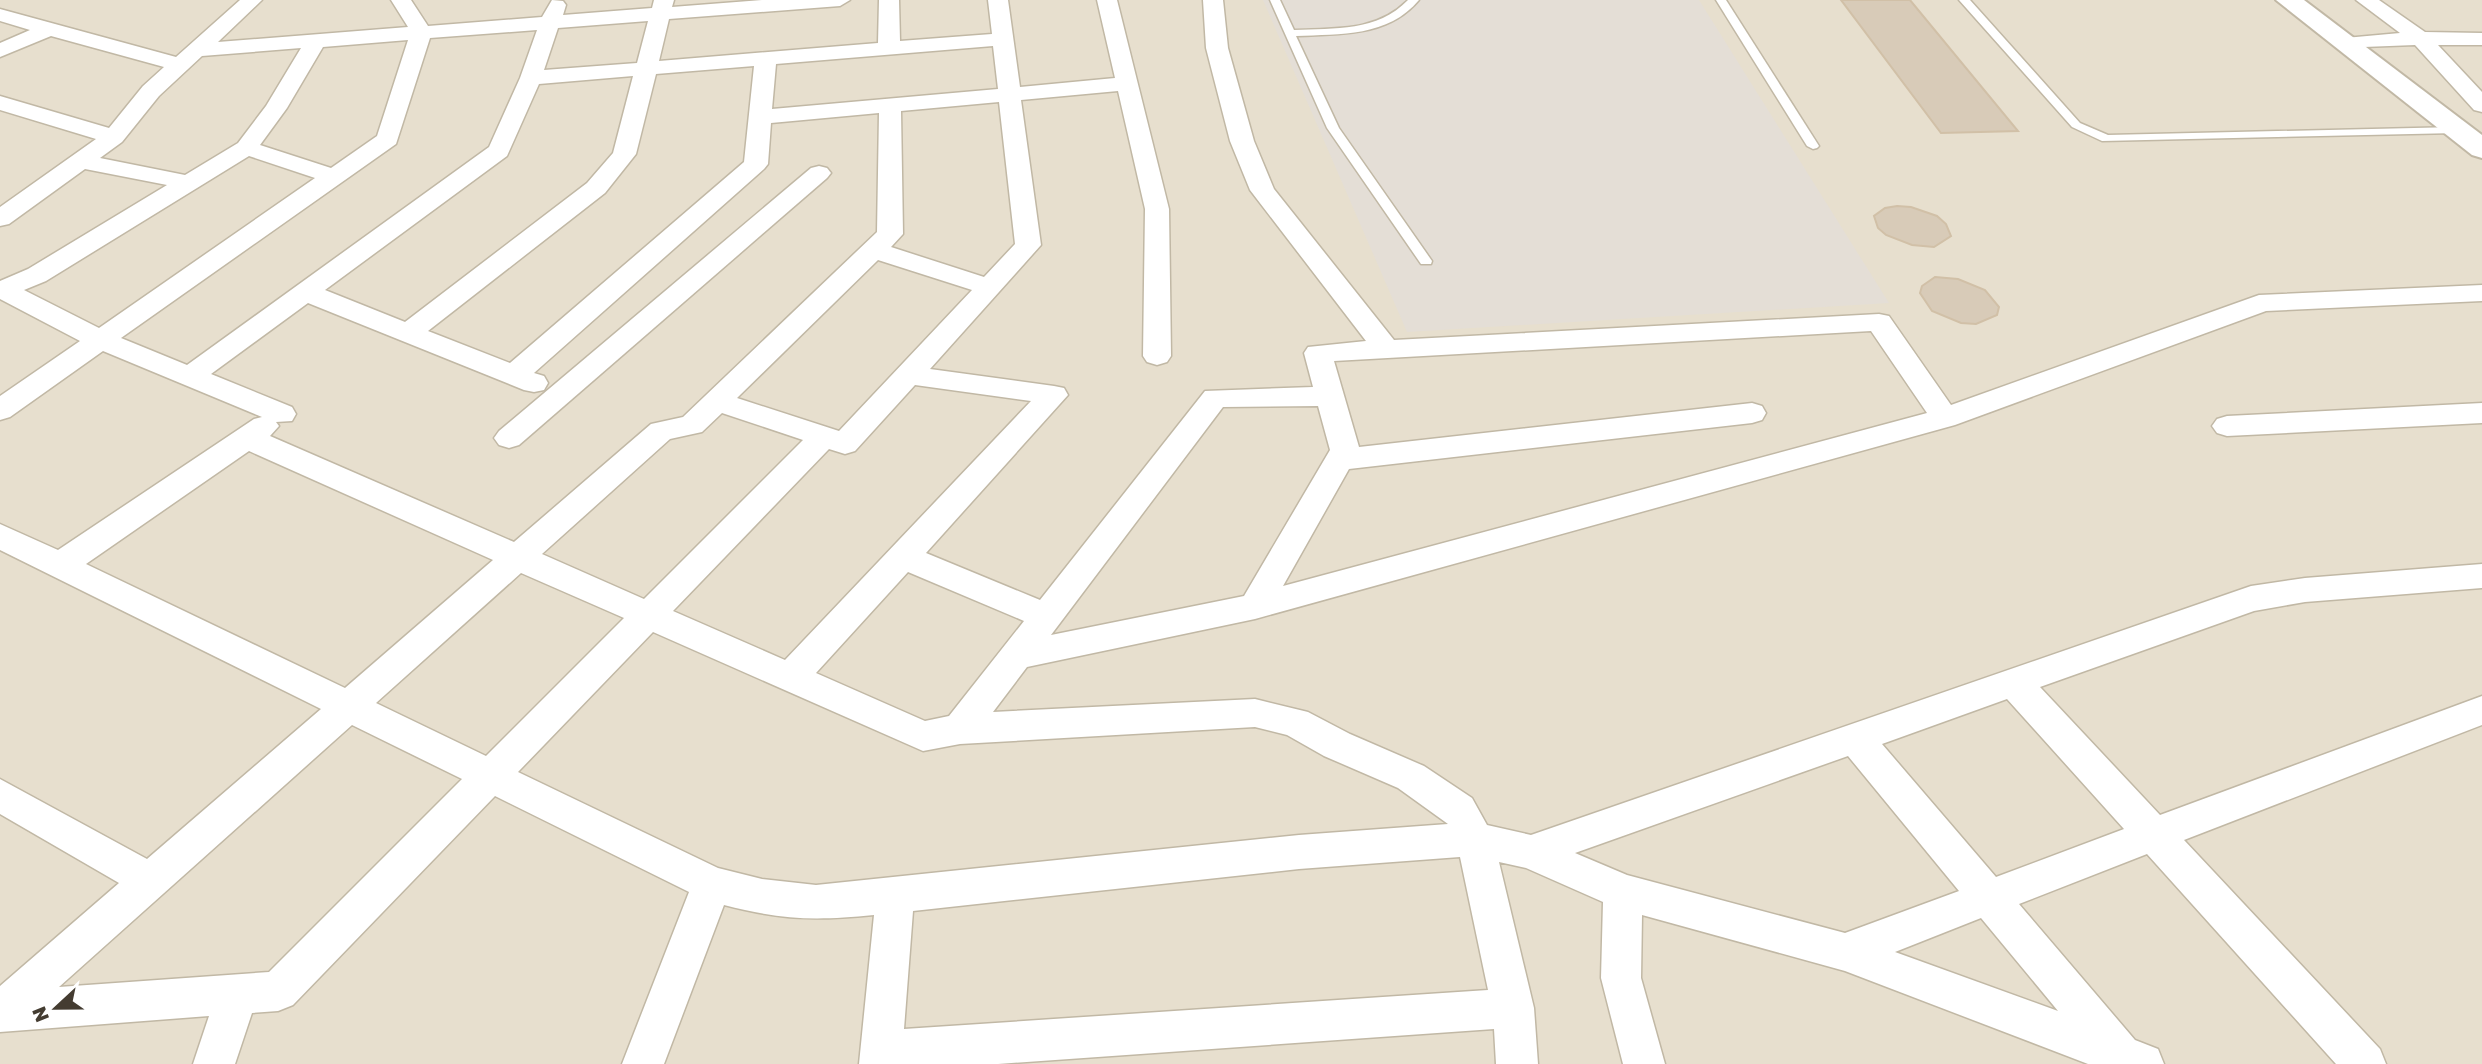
<svg xmlns="http://www.w3.org/2000/svg" width="2482" height="1064" viewBox="0 0 2482 1064" font-family="'Golos Text',sans-serif">
<style>
.residential{fill:#e7dfce}
.industrial{fill:#e4ded6}
.building{fill:#d8cbb8;stroke:#d1c0a7;stroke-width:2}
.lines{fill:none;stroke-linecap:round;stroke-linejoin:round}
.service-casing{stroke:#c1b8a5;stroke-width:3}
.minor-casing{stroke:#c1b8a5;stroke-width:3}
.tertiary-casing{stroke:#c1b8a5;stroke-width:4}
.service{fill:#fff;fill-rule:evenodd}
.minor{fill:#fff;fill-rule:evenodd}
.tertiary{fill:#fff;fill-rule:evenodd}
</style>
<rect width="100%" height="100%" fill="#f3ede1"/>
<rect class="residential" x="0" y="0" width="2482" height="1064"/>
<polygon class="industrial" points="1263,0 1699,0 1889,303 1407,332"/>
<g class="building">
<polygon points="1841,0 1910,0 2018,131 1941,133"/>
<polygon points="1897,206 1911,207 1937,216 1946,224 1951,236 1934,247 1912,245 1886,235 1878,228 1874,216 1885,208"/>
<polygon points="1935,277 1958,279 1985,290 1999,307 1997,315 1976,324 1961,323 1932,311 1920,293 1922,286"/>
</g>
<g class="lines">
<g class="service-casing">
<g id="service">
<path d="M 1270,0 L 1280,0 L 1294,30 C 1335,28 1377,32 1408,0 L 1419,0 C 1388,37 1341,34 1296,36 L 1339,128 L 1432,261 L 1431,264 L 1421,264 L 1327,128 Z"/>
<polygon points="1716,0 1726,0 1819,146 1817,148 1813,149 1807,146"/>
<polygon points="1959,0 1970,0 2080,123 2108,135 2457,127 2463,130 2457,133 2102,141 2072,127"/>
</g>
</g>
<g class="minor-casing">
<g id="minor">
<path d="M 240,0 L 262,0 L 218,42 L 408,27 L 391,0 L 411,0 L 428,26 L 542,17 L 552,0 L 563,1 L 566,5 L 563,15 L 652,8 L 654,0 L 674,0 L 672,7 L 762,0 L 850,0 L 840,6 L 669,19 L 659,61 L 878,43 L 879,0 L 899,0 L 900,41 L 992,34 L 988,0 L 1008,0 L 1020,87 L 1115,78 L 1097,0 L 1117,0 L 1169,209 L 1171,356 L 1167,362 L 1157,365 L 1147,362 L 1143,356 L 1145,209 L 1118,91 L 1021,100 L 1041,245 L 930,369 L 1054,386 L 1064,388 L 1068,395 L 926,553 L 1040,600 L 1205,391 L 1313,387 L 1304,353 L 1308,347 L 1366,341 L 1250,190 L 1230,141 L 1206,48 L 1203,0 L 1223,0 L 1228,48 L 1254,141 L 1274,189 L 1394,340 L 1879,314 L 1889,316 L 1951,405 L 2259,295 L 2482,285 L 2482,301 L 2266,311 L 1955,425 L 1255,619 L 1027,667 L 993,712 L 1255,699 L 1308,712 L 1350,734 L 1424,766 L 1472,798 L 1487,825 L 1531,835 L 2251,586 L 2305,578 L 2482,564 L 2482,588 L 2305,602 L 2254,611 L 2040,687 L 2160,815 L 2482,696 L 2482,725 L 2184,840 L 2380,1049 L 2386,1064 L 2336,1064 L 2147,854 L 2019,904 L 2135,1040 L 2158,1049 L 2164,1064 L 2088,1064 L 1845,971 L 1642,915 L 1641,978 L 1665,1064 L 1623,1064 L 1601,978 L 1603,902 L 1526,868 L 1499,862 L 1534,1008 L 1538,1064 L 1496,1064 L 1494,1029 L 998,1064 L 859,1064 L 874,915 C 814,921 782,920 724,905 L 664,1064 L 622,1064 L 689,892 L 495,796 L 293,1005 L 278,1011 L 252,1013 L 235,1064 L 193,1064 L 209,1016 L 0,1032 L 0,986 L 119,883 L 0,814 L 0,779 L 147,859 L 321,709 L 0,550 L 0,524 L 58,550 L 254,419 L 262,417 L 103,351 L 10,417 L 0,420 L 0,396 L 80,341 L 0,299 L 0,281 L 28,269 L 167,185 L 85,169 L 9,224 L 0,226 L 0,207 L 96,139 L 0,110 L 0,96 L 109,128 L 143,86 L 164,67 L 51,36 L 0,57 L 0,43 L 30,30 L 0,21 L 0,9 L 176,57 ZM 648,21 L 637,63 L 544,70 L 558,28 ZM 537,30 L 520,78 L 489,147 L 187,365 L 121,338 L 396,144 L 430,38 ZM 408,40 L 377,136 L 331,168 L 260,145 L 287,108 L 323,47 ZM 993,46 L 998,89 L 772,109 L 776,64 ZM 301,48 L 266,106 L 238,143 L 185,175 L 100,158 L 122,142 L 159,96 L 202,56 ZM 754,66 L 744,162 L 510,363 L 428,331 L 605,193 L 636,154 L 656,74 ZM 633,76 L 613,153 L 587,183 L 405,322 L 325,290 L 507,156 L 539,84 ZM 999,102 L 1015,244 L 984,277 L 891,247 L 903,234 L 901,111 ZM 879,113 L 877,232 L 683,417 L 651,424 L 514,542 L 270,436 L 279,426 L 276,422 L 292,421 L 296,414 L 292,407 L 211,374 L 308,303 L 524,390 L 534,392 L 544,390 L 548,383 L 544,376 L 534,373 L 764,169 L 768,164 L 771,123 ZM 249,156 L 315,178 L 99,328 L 24,290 L 46,281 ZM 878,260 L 972,290 L 839,431 L 737,398 ZM 1871,331 L 1927,413 L 1283,586 L 1349,469 L 1752,423 L 1762,420 L 1766,413 L 1762,406 L 1752,403 L 1359,447 L 1334,361 ZM 915,385 L 1031,401 L 785,660 L 673,611 L 829,449 L 845,454 L 855,451 ZM 1318,406 L 1330,450 L 1244,596 L 1051,635 L 1223,407 ZM 722,413 L 803,440 L 644,599 L 542,554 L 670,439 L 702,432 ZM 249,451 L 493,560 L 345,688 L 86,564 ZM 908,572 L 1024,621 L 949,716 L 925,721 L 816,673 ZM 521,573 L 624,618 L 486,756 L 376,703 ZM 653,632 L 923,751 L 960,744 L 1255,727 L 1287,735 L 1324,756 L 1398,788 L 1448,824 L 1299,835 L 816,885 L 762,879 L 718,868 L 518,772 ZM 2007,699 L 2124,829 L 1996,877 L 1882,744 ZM 352,725 L 462,779 L 269,972 L 59,987 ZM 1848,756 L 1959,891 L 1845,933 L 1627,875 L 1575,853 ZM 1460,857 L 1488,990 L 904,1029 L 913,911 L 1299,869 ZM 1981,918 L 2058,1011 L 1895,952 Z"/>
<polygon points="2356,0 2379,0 2425,32 2482,33 2482,45 2438,45 2482,92 2482,112 2474,110 2415,45 2338,48 2334,44 2338,40 2345,38 2400,33"/>
<polygon points="819,166 827,168 831,173 827,178 519,445 509,448 499,445 494,438 499,431 811,168"/>
<polygon points="2482,403 2482,423 2227,436 2217,433 2212,426 2217,419 2227,416"/>
</g>
</g>
<g class="tertiary-casing">
<polygon id="tertiary" points="2276,0 2304,0 2482,135 2482,158 2472,155"/>
</g>
<use href="#service" class="service"/>
<use href="#minor" class="minor"/>
<use href="#tertiary" class="tertiary"/>
</g>
<g transform="translate(56 1008) rotate(248)" stroke="#ffffff" stroke-width="5" paint-order="stroke">
<path d="M0-5L12 26L0 18L-12 26Z" fill="#443c31"/>
<text y="-10" font-size="19" font-weight="bold" text-anchor="middle" fill="#443c31">N</text>
</g>
</svg>
